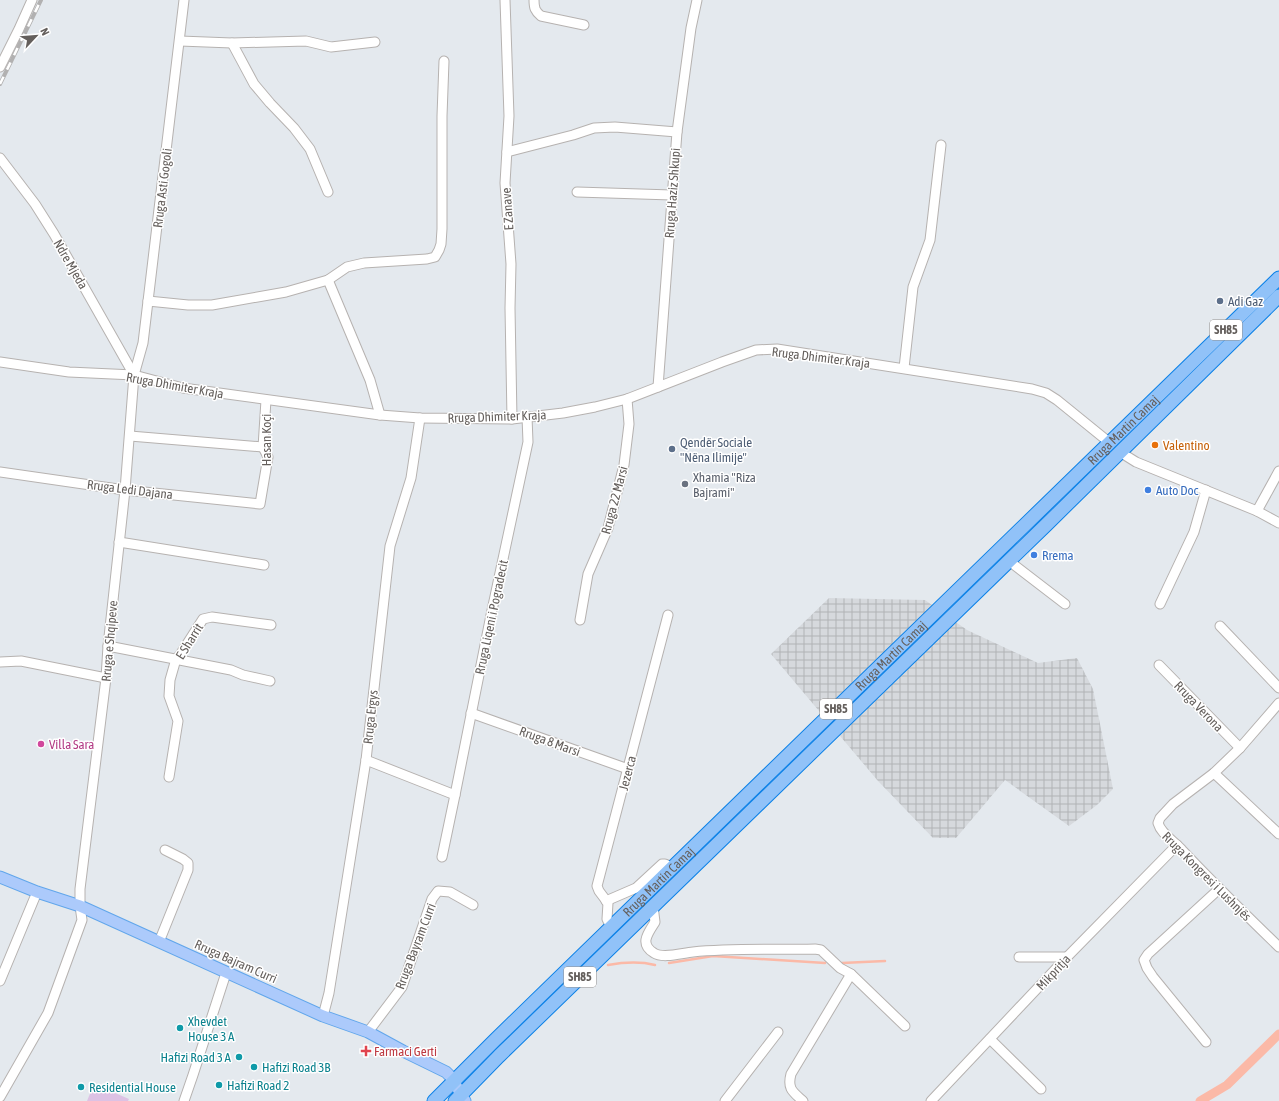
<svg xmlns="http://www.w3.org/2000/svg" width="1279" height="1101" viewBox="0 0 1279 1101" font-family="'Asap Condensed',sans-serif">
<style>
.industrial{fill:url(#industrial-grid)}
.pitch{fill:#ddc2e4}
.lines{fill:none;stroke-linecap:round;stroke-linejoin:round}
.stream{stroke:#fbb9a7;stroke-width:2.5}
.canal{stroke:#fbb9a7;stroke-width:9}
.minor-casing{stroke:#b6b2b0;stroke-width:11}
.major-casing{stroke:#61a6eb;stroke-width:13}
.highway-casing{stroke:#0b81e7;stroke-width:15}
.minor{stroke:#fff;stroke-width:9}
.major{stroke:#accafb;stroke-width:11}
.highway{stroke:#91c2f8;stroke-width:13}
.rail-casing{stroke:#b2b1b1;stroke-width:4}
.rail{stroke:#fff;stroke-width:2.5;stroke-dasharray:8;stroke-linecap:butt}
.service-dot{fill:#5c6f8a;stroke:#fff;stroke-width:1.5}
.food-dot{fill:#e8710a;stroke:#fff;stroke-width:1.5}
.worship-dot{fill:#6b7280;stroke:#fff;stroke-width:1.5}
.shop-dot{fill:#3f7fe0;stroke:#fff;stroke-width:1.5}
.hotel-dot{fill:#d1479c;stroke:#fff;stroke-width:1.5}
.culture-dot{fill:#0f9aa8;stroke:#fff;stroke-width:1.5}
.health-dot{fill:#e0444e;stroke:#fff;stroke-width:1.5}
.labels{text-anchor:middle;stroke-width:3;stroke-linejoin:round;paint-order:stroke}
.shield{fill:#fff;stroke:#928f8d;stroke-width:1}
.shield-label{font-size:12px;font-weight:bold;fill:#645f5c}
.street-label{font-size:13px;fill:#645f5c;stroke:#fff}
.service-label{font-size:13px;fill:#4e5e75;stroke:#fff;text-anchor:start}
.food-label{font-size:13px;fill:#c56008;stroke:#fff;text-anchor:start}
.worship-label{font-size:13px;fill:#5b616d;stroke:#fff;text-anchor:start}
.shop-label{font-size:13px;fill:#366cbe;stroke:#fff;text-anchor:start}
.hotel-label{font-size:13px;fill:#b23c85;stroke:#fff;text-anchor:start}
.culture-label{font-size:13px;fill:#0d838f;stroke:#fff;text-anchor:start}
.health-label{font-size:13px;fill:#be3a42;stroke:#fff;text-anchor:start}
</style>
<defs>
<pattern id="industrial-grid" width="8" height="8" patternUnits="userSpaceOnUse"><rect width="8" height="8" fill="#d6d9dd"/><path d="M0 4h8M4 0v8" fill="none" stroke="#b1b3b6"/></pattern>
</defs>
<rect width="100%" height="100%" fill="#e4e9ee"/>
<polygon class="industrial" points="829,598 925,600 967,630 1038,663 1077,658 1093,689 1113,789 1097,805 1069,826 1005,780 956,838 933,838 878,781 771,654"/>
<polygon class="pitch" points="94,1084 129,1099 128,1101 87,1101"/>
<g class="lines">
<g class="stream">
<polyline points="669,963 713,956 825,963"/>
<polyline points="842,963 885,961"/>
<path d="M 608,965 C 625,962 639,961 655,965"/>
</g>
<polyline class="canal" points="1200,1101 1227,1085 1279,1034"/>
<g class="minor-casing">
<g id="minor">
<polyline points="505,0 509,116 505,183 511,264 510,308 512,419"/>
<path d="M 534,0 C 534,8 535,11 541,16 L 584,25"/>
<polyline points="180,41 232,43 306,41 331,47 375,42"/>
<polyline points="232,43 254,84 270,103 294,128 310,149 328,192"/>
<polyline points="0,67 19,29 32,0"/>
<polyline points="507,152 573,135 594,128 615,127 677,132"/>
<polyline points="0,158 35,204 54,234 134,375"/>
<polyline points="577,192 672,195"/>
<polyline points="328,280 370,380 380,415"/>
<polyline points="148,301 188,305 212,305 286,292 328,280 347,267 364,263 427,259 435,257 439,250 441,244 442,229 442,116 444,61"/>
<polyline points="0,362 69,372 134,375 183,388 380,415 420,418 512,419 563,413 595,407 627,399 722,362 756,350 777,349 1032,389 1046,393 1057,400 1110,443"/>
<polyline points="904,368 913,287 930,240 941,145"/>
<polyline points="658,387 677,132 691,28 697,0"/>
<polyline points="130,436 263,447"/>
<polyline points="1120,452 1136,462 1257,511 1279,523"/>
<polyline points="0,472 125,490 260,504 268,457 263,447 266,400"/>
<polyline points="1257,511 1279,471"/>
<polyline points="119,542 264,565"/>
<polyline points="1009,561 1065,604"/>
<polyline points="1160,604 1194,532 1206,490"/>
<polyline points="580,620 588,574 608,528 624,465 629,424 627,399"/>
<polyline points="1220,626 1279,688"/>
<polyline points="108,646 231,670 243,675 270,681"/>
<polyline points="0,662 21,661 106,678"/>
<polyline points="1159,665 1240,748"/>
<path d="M 1279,703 L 1240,748 L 1214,773 L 1173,804 L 1160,818 L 1158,823 C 1161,834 1174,841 1182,850 C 1213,883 1246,915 1279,947"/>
<polyline points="471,713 628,769"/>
<polyline points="366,760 455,795"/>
<polyline points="1214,773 1279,834"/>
<polyline points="169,777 178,721 169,696 170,680 176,659 180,655 203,619 212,617 271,625"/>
<polyline points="442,857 455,795 491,615 528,442 527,417"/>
<polyline points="606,901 636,888 662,864 665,864 673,868"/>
<path d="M 653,906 L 655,922 C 648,933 639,944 654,953 C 663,959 682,953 693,952 C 733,948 775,950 815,949 L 821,950 L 840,968 L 851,974 L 905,1026"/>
<polyline points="611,927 607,919 608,903 599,891 597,886 668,615"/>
<polyline points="159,942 188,870 188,863 183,859 165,850"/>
<polyline points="1019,957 1067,957"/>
<polyline points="0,981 37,892"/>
<polyline points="323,1016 329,993 366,760 390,546 411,478 420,418"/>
<polyline points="368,1032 402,987 432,899 438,891 450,892 473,905"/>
<polyline points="990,1039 1041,1089"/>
<polyline points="1206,1042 1153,977 1147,968 1144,960 1148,954 1219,889"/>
<polyline points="0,1097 48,1013 82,920 80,906 80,889 106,678 108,646 125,490 134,375 143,343 184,0"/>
<polyline points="184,1101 193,1075 226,973"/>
<polyline points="725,1101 778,1032"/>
<path d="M 803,1101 C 793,1092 787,1089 791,1074 L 851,974"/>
<polyline points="931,1101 1067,957 1177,845"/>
</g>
</g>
<g class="major-casing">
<polyline id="major" points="0,877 37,892 80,906 323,1016 368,1032 403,1051 446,1072 451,1077 465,1101"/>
</g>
<g class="highway-casing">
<g id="highway">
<path id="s1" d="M 434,1101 L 495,1040 L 1279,278"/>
<polyline points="455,1101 499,1056 1046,525 1279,296"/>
</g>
</g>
<use href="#minor" class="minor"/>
<use href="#major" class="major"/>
<use href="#highway" class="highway"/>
<g class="rail-casing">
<polyline id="rail" points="0,84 41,0"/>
</g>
<use href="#rail" class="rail"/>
</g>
<g class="service-dot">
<circle cx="1220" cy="301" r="4"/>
<circle cx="672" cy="449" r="4"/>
</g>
<circle class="food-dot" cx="1155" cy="445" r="4"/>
<circle class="worship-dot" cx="685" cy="484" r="4"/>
<g class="shop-dot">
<circle cx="1148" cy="490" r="4"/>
<circle cx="1034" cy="555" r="4"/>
</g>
<circle class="hotel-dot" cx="41" cy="744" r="4"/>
<g class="culture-dot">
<circle cx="180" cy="1028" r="4"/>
<circle cx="239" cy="1057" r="4"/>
<circle cx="254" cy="1067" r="4"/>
<circle cx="219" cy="1085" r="4"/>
<circle cx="81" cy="1087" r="4"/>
</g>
<path class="health-dot" d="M364 1045h4v4h4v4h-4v4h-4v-4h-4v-4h4z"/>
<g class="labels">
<g class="shield">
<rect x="1210" y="320" width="32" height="20" rx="3"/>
<rect x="820" y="699" width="32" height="20" rx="3"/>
<rect x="564" y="967" width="32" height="20" rx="3"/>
</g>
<g class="shield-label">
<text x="1226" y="334">SH85</text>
<text x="836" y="713">SH85</text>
<text x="580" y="981">SH85</text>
</g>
<g class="street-label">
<text transform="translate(162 188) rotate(-83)" y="5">Rruga Asti Gogoli</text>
<text transform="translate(672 193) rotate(-86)" y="5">Rruga Haziz Shkupi</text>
<text transform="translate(507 209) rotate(-94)" y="5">E Zanave</text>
<text transform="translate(71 264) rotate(60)" y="5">Ndre Mjeda</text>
<text transform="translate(821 357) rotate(7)" y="5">Rruga Dhimiter Kraja</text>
<text transform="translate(175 385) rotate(10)" y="5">Rruga Dhimiter Kraja</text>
<text transform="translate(497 416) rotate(-2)" y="5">Rruga Dhimiter Kraja</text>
<text dy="5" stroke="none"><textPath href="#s1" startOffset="962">Rruga Martin Camaj</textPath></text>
<text transform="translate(266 440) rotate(-90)" y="5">Hasan Koçi</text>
<text transform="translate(130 489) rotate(7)" y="5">Rruga Ledi Dajana</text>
<text transform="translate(614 500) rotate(-75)" y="5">Rruga 22 Marsi</text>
<text transform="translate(491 617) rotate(-78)" y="5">Rruga Liqeni i Pogradecit</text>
<text transform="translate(109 641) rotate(-85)" y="5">Rruga e Shqipeve</text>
<text transform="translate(189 641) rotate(-58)" y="5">E Sharrit</text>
<text dy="5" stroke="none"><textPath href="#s1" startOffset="638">Rruga Martin Camaj</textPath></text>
<text transform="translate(1199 706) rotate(46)" y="5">Rruga Verona</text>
<text transform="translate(370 717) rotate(-84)" y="5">Rruga Ergys</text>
<text transform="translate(550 741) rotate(20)" y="5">Rruga 8 Marsi</text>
<text transform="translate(627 773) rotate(-76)" y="5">Jezerca</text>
<text transform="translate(1207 876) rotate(45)" y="5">Rruga Kongresi i Lushnjës</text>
<text dy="5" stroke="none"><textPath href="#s1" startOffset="314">Rruga Martin Camaj</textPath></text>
<text transform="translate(415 946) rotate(-69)" y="5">Rruga Bayram Curri</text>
<text transform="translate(236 961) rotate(24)" y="5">Rruga Bajram Curri</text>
<text transform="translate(1053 972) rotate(-47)" y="5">Mikpritja</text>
</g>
<g class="service-label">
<text x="1228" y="306">Adi Gaz</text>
<text x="680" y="447">Qendër Sociale<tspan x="680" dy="15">"Nëna Ilimije"</tspan></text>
</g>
<g class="food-label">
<text x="1163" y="450">Valentino</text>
</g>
<g class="worship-label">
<text x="693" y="482">Xhamia ''Riza<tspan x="693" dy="15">Bajrami''</tspan></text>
</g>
<g class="shop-label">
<text x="1156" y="495">Auto Doc</text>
<text x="1042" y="560">Rrema</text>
</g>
<g class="hotel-label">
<text x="49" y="749">Villa Sara</text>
</g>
<g class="culture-label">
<text x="188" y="1026">Xhevdet<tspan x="188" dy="15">House 3 A</tspan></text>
<text x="231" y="1062" text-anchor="end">Hafizi Road 3 A</text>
<text x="262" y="1072">Hafizi Road 3B</text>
<text x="227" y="1090">Hafizi Road 2</text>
<text x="89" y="1092">Residential House</text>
</g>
<g class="health-label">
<text x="374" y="1056">Farmaci Gerti</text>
</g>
</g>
<g transform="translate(36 36) rotate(64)" stroke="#ffffff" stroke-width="3" paint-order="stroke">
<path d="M0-3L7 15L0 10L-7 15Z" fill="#645f5c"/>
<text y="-6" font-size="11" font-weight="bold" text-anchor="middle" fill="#645f5c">N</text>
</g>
</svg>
